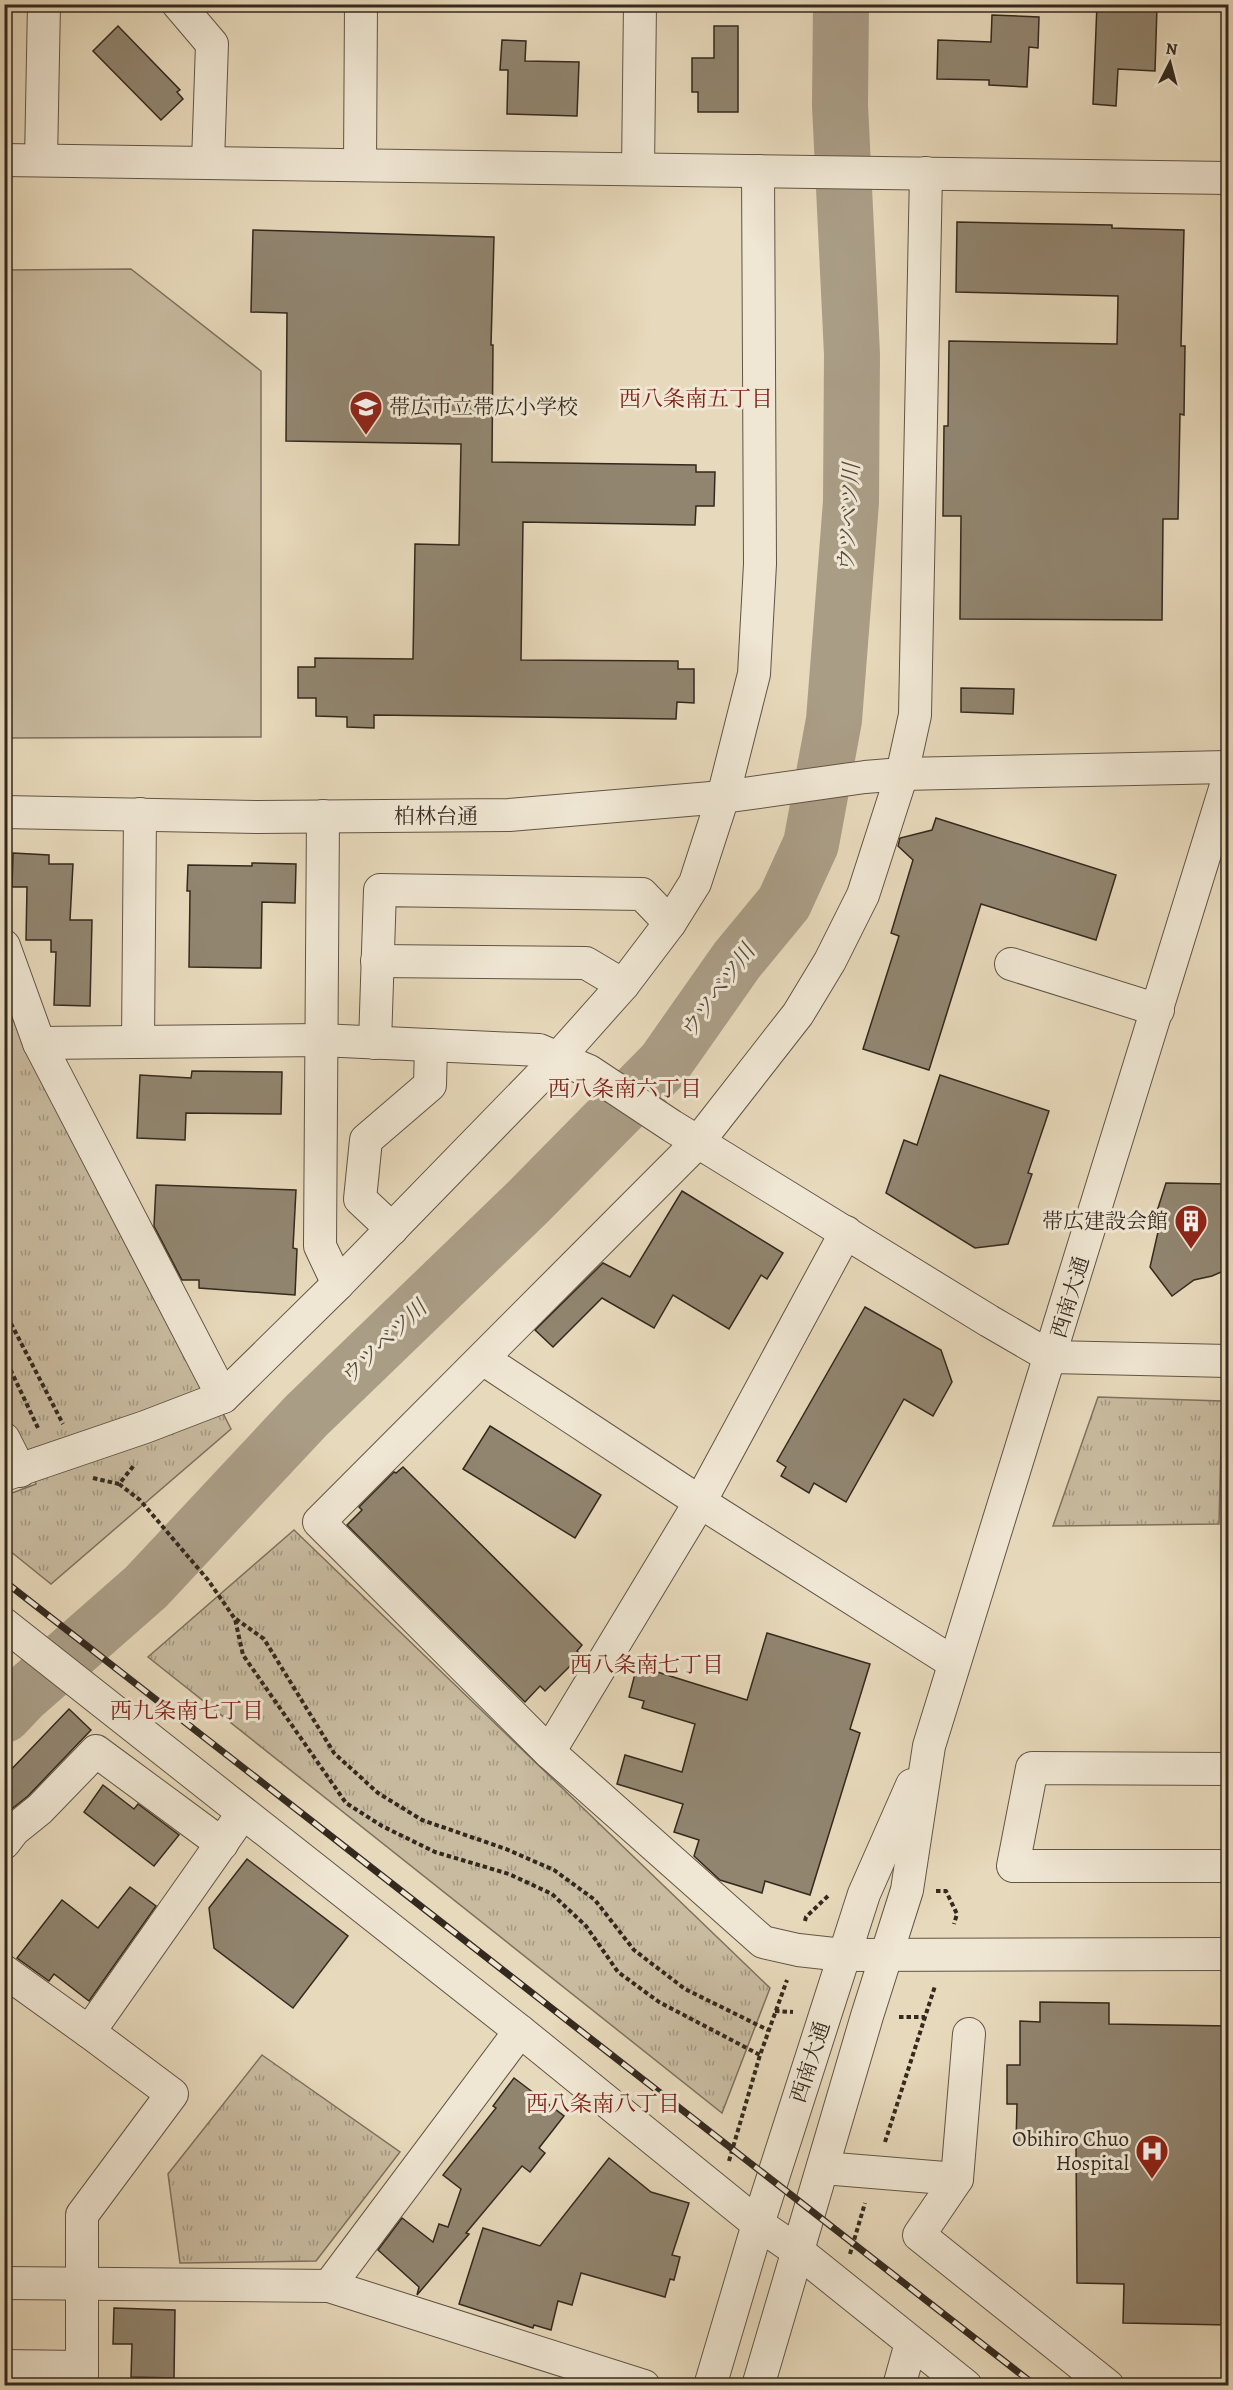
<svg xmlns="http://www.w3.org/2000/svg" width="1233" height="2390" viewBox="0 0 1233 2390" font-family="Alegreya,'Noto Serif JP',serif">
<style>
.grass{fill:url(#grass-tufts);stroke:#7e725f;stroke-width:1.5}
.garden{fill:#c9bba0;stroke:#7e725f;stroke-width:1.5}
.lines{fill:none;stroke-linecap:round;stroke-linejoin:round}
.river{stroke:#aa9d86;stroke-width:56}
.building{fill:#918570;stroke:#34291e;stroke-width:1.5}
.minor-casing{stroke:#615545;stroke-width:34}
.path{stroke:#34291e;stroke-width:4;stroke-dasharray:4.5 3;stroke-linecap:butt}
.minor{stroke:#efe6d3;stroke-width:32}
.rail-casing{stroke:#34291e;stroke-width:7}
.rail{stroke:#efe6d3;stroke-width:4.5;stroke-dasharray:14;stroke-linecap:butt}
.labels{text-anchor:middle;stroke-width:6;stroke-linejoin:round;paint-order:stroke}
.poi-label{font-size:21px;fill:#34291e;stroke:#efe6d3;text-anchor:end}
.street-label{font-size:21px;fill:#34291e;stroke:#efe6d3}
.neighbourhood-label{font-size:22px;fill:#7a1f14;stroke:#efe6d3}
.water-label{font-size:22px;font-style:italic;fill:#574c3d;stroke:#efe6d3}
</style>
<defs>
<pattern id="grass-tufts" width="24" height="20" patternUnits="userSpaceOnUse" patternTransform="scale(1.5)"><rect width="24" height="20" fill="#c9bba0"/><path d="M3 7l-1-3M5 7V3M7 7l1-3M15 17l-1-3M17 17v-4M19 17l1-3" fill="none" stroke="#a49882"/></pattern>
</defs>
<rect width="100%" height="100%" fill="#e7d9bb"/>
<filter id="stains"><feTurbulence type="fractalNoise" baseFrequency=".00333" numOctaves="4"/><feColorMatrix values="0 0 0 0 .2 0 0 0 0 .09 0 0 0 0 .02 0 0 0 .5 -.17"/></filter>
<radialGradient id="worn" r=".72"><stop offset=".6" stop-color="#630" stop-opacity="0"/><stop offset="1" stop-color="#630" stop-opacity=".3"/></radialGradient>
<g class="grass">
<polygon points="5,984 231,1429 51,1584 5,1547 4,1496 36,1484 5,1408"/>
<polygon points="1098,1397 1222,1401 1219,1524 1053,1526"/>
<polygon points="294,1530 770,1988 722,2113 148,1657"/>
<polygon points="262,2055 400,2152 316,2261 180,2263 168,2174"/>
</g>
<polygon class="garden" points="131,269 261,371 261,737 5,738 5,270"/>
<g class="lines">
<polyline class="river" points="4,1715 22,1696 146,1587 306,1416 528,1202 664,1064 737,960 784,903 811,844 834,720 851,502 852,354 840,105 841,4"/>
</g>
<g class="building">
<polygon points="1097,4 1157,7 1155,71 1118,69 1116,106 1093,104"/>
<polygon points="992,15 1039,17 1038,48 1029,47 1027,87 989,85 989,80 937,79 938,40 991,42"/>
<polygon points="118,26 180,90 177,92 183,99 161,120 93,51"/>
<polygon points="714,26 738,26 738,112 698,112 698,92 692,92 692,58 714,58"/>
<polygon points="502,40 526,41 525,61 579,62 577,116 507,114 508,70 500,70"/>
<polygon points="957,222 1112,225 1112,228 1184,230 1181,346 1185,346 1184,415 1180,414 1178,519 1163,519 1162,620 960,619 961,516 943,516 944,426 948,426 949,341 1117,344 1118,296 956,292"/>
<polygon points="253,230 494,237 491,345 493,345 492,462 696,465 696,472 715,472 714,506 696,506 695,525 523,522 521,660 678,661 678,669 694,669 694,703 677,702 676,719 374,715 374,728 347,727 347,717 316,716 316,698 298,698 298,667 315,667 315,658 413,659 415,544 459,545 461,444 286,441 287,313 251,312"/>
<polygon points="961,688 1014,689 1013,714 961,712"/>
<polygon points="936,818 1116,875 1096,940 981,904 929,1070 863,1049 899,936 891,933 913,860 898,846 900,838 932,830"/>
<polygon points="13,853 49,855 49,864 73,864 70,920 92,920 90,1006 54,1005 56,952 51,952 51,940 26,940 27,887 12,887"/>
<polygon points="252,863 296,864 295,903 262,902 261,968 189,967 190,891 187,891 188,865 252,866"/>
<polygon points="192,1071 282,1072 281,1114 186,1113 185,1140 137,1138 140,1075 191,1078"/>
<polygon points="940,1075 1049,1111 1028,1173 1032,1174 1008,1244 975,1248 886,1193 904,1140 917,1145"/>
<polygon points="1166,1183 1228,1184 1228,1269 1212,1276 1194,1280 1172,1296 1150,1267 1158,1232 1152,1227"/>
<polygon points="156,1185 296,1190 293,1248 297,1249 295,1295 199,1288 199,1280 182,1280 154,1226"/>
<polygon points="682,1191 783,1253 767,1279 761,1275 729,1329 673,1295 654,1328 602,1298 553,1347 535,1330 603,1263 630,1277"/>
<polygon points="865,1307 941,1350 952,1382 933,1416 904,1399 846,1502 814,1483 809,1493 781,1476 786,1467 777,1461"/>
<polygon points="490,1426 601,1495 575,1538 463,1469"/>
<polygon points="403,1467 582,1645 577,1651 581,1655 545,1691 540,1686 525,1702 347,1525 362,1510 359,1507 394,1472 396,1473"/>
<polygon points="767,1633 870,1664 850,1729 860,1733 810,1895 765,1881 762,1893 720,1880 694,1856 699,1840 674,1832 683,1804 617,1784 625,1755 682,1772 695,1724 642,1708 644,1701 629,1697 636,1670 653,1674 654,1671 747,1700"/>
<polygon points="69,1709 91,1730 28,1796 4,1815 4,1777"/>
<polygon points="103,1785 134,1809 138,1804 179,1835 154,1866 84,1812"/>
<polygon points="247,1859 348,1936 293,2008 214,1948 209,1908"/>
<polygon points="130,1887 156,1906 89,2001 54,1974 49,1981 17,1958 62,1900 98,1928"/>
<polygon points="1040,2002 1109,2003 1109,2024 1228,2026 1228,2325 1123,2323 1124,2284 1077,2283 1076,2145 1016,2144 1017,2104 1007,2104 1007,2065 1020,2065 1020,2021 1040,2022"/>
<polygon points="514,2078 564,2116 539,2148 545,2153 530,2172 522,2166 466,2233 469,2234 417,2295 419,2287 378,2250 402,2218 433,2242 439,2224 448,2227 461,2189 443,2175 496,2108 493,2106"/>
<polygon points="609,2158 651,2192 689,2203 672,2255 680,2257 674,2280 670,2279 665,2297 581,2273 572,2305 558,2301 551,2330 534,2325 533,2328 459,2304 483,2228 540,2246"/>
<polygon points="114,2308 175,2310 174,2378 131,2377 132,2344 113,2344"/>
</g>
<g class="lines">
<g class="minor-casing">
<g id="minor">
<polyline points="178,4 212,44 208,162"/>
<polyline points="4,160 1228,178"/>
<polyline points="41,160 44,4"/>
<polyline points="360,165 361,4"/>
<polyline points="638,169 640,4"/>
<polyline points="926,173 915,715 902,774 863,895 830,961 798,1014 698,1142 319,1522 549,1752 763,1942 798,1950 843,1955 1228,1954"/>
<polyline points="4,812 258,817 509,815 723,797 865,777 902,774 1228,767"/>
<polyline points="323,816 320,1246 338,1284"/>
<polyline points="4,946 39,1043 223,1397"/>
<polyline points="377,961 586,963 623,985"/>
<polyline points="1011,964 1158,1010"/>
<polyline points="138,1042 140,814"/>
<polyline points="39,1043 320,1040 539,1050 589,1071 672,1126 989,1321 1051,1357 1228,1361"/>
<polyline points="375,1043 380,890 642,894 670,923"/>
<polyline points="392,1229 360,1199 366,1140 430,1085 431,1045"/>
<polyline points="483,1359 700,1502 954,1663"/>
<polyline points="4,1439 20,1471"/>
<polyline points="4,1475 145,1427 223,1397 338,1284 558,1058 623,985 670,923 695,883 723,797 754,674 760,564 758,171"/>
<polyline points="4,1624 520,2031 758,2224 799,2252 966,2386"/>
<polyline points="549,1752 700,1502 846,1232"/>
<polyline points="1228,1769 1032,1768 1013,1866 1228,1866"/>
<polyline points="4,1843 14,1830 40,1809 96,1751 222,1844"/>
<polyline points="4,1971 89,2032 243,1813"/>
<polyline points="823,2168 957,2179 969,2034"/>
<polyline points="957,2179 919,2235 1108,2386"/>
<polyline points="4,2283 329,2286 644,2386"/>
<polyline points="329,2286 520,2031"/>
<polyline points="4,2366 82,2367"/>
<polyline points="82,2386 82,2215 172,2094 89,2032"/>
<polyline points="710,2386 758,2224 864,1894 912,1785"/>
<polyline points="758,2386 867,2016 907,1890 929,1746 1228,779"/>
<polyline points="899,2386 911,2343"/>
</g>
</g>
<g class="path">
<polyline points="4,1310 63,1424"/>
<polyline points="4,1356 39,1430"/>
<polyline points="93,1478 119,1484 135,1464"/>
<polyline points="119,1484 140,1500 208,1580 235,1619 243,1655 346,1803 382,1826 435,1852 509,1874 552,1894 586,1926 618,1972 659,2002 760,2055"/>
<polyline points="236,1619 264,1639 334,1753 378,1793 422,1820 506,1849 554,1870 595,1900 634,1950 685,1989 768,2030"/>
<polyline points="936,1891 946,1891 957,1914 954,1924"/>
<polyline points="805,1921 806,1917 830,1894"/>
<polyline points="775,2011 793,2012"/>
<polyline points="899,2017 925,2017 935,1986"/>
<polyline points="885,2142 925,2017"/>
<polyline points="729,2161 760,2055 787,1980"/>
<polyline points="850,2254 865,2203"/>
</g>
<use href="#minor" class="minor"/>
<g class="rail-casing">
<polyline id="rail" points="4,1581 1036,2386"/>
</g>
<use href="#rail" class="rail"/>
</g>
<defs>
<g id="school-pin" transform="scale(1.725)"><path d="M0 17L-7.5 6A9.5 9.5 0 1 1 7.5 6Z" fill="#8f2418" stroke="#efe6d3"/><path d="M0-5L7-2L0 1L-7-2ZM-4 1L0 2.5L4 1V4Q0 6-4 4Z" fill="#fff"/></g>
<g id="building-pin" transform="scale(1.725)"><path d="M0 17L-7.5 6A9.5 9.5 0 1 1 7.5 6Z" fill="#8f2418" stroke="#efe6d3"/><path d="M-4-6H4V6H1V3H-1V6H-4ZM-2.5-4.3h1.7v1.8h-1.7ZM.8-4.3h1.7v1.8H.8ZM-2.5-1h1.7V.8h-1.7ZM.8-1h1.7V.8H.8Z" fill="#fff"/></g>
<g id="hospital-pin" transform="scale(1.725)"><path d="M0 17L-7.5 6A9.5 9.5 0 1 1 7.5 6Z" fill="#8f2418" stroke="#efe6d3"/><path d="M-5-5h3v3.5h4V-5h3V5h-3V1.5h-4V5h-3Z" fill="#fff"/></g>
</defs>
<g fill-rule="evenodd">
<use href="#school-pin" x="366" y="407"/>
<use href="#building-pin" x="1191" y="1221"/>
<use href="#hospital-pin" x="1152" y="2151"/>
</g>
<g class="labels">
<g class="poi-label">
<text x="389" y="414" text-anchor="start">帯広市立帯広小学校</text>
<text x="1168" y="1228">帯広建設会館</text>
<text x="1129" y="2146">Obihiro Chuo<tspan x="1129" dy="24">Hospital</tspan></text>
</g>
<g class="street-label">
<text x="436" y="823">柏林台通</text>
<text transform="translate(1070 1297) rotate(-73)" y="7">西南大通</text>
<text transform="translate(810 2062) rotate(-72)" y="7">西南大通</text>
</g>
<g class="neighbourhood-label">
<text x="696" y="406">西八条南五丁目</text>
<text x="625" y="1096">西八条南六丁目</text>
<text x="647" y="1672">西八条南七丁目</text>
<text x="187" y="1718">西九条南七丁目</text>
<text x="603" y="2111">西八条南八丁目</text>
</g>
<g class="water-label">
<text transform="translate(848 518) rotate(-87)" y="8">ウツベツ川</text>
<text transform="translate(717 991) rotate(-54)" y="8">ウツベツ川</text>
<text transform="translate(383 1342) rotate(-44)" y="8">ウツベツ川</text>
</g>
</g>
<rect width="1233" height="2390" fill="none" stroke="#e7d9bb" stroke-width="24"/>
<rect x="6" y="6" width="1221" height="2378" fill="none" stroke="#34291e" stroke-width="3"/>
<rect x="12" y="12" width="1209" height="2366" fill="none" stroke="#34291e" stroke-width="1.5"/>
<g transform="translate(1170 63) rotate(6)" stroke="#efe6d3" stroke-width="4.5" paint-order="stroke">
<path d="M0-4.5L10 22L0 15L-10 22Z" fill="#34291e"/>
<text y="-9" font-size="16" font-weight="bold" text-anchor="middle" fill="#34291e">N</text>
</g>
<rect width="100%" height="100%" filter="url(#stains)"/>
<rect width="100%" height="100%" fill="url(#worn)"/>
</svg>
